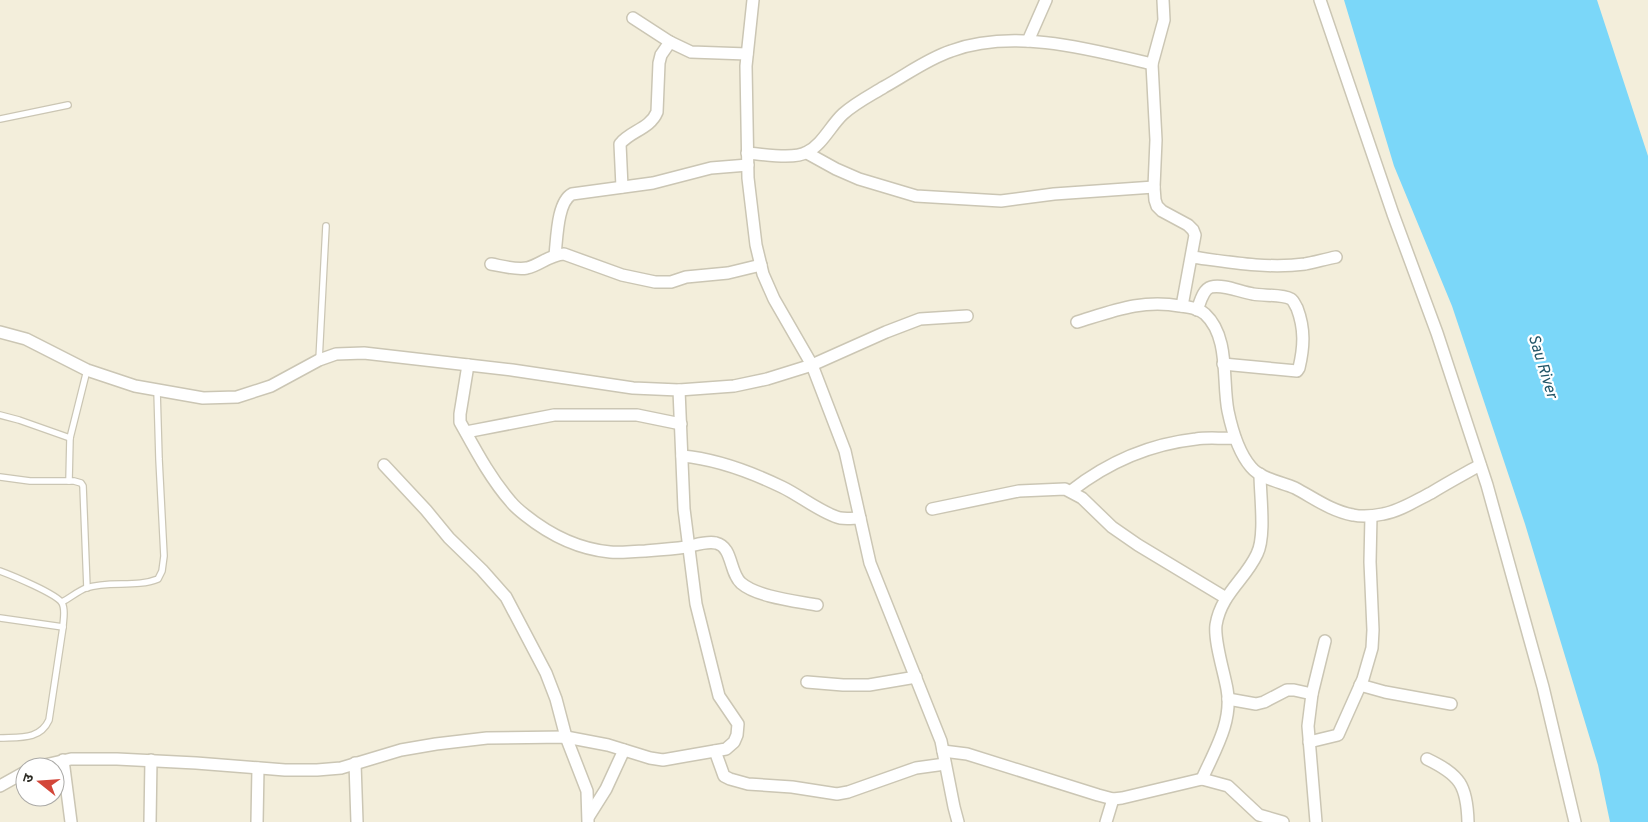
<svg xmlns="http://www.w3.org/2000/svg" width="1648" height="822" viewBox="0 0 1648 822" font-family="Overpass,'Noto Sans Devanagari',sans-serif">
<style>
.water{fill:#7bd7f9}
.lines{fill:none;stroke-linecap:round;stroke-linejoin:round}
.service-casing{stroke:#cbc6b4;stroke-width:8}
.minor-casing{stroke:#cbc6b4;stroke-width:14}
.service{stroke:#fff;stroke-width:5.5}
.minor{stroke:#fff;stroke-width:11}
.labels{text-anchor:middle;stroke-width:4.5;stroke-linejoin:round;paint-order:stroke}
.water-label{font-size:16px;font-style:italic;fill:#215567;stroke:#fff}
</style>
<rect width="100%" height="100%" fill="#f3eedb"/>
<polygon class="water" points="1344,0 1597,0 1648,156 1648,822 1610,822 1598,765 1525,524 1452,306 1394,166"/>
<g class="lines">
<g class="service-casing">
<g id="service">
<polyline points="0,119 68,105"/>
<polyline points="319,360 326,226"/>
<polyline points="0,415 19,420 70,438"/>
<polyline points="0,477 30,481 74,481 81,483 83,486 87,588"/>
<polyline points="69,481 70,438 87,370"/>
<path d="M 0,571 C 11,575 57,594 62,603 C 66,610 63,620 63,627 L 49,720 C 40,740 20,737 0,738"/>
<path d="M 62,602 C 70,598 78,591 86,588 C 109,580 136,588 158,579 L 162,571 L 164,556 L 159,459 L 157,390"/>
<polyline points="0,618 63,627"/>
</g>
</g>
<g class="minor-casing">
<g id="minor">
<polyline points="753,0 746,66 748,178 756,245 763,274 774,299 812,365 845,451 870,563 941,741 954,807 958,822"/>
<polyline points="1163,0 1164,20 1152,64 1156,140 1154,187 1155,200 1157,206 1162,211 1188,225 1193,230 1195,235 1182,306"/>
<polyline points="1320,0 1393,214 1437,333 1487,485 1543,687 1575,822"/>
<polyline points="633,18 670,42 691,52 747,54"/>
<polyline points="1028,41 1046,0"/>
<path d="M 747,153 C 763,154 794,160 807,152 C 822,145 831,125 843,114 C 855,103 871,95 884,87 C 906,75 927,59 951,51 C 1013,28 1090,49 1152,64"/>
<polyline points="807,153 836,169 859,179 916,196 1001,201 1054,194 1154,187"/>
<path d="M 622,187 L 620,144 C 630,131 650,129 657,112 L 659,63 L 661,55 L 670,42"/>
<path d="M 555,255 C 557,239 557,202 572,194 L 653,183 L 711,168 L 748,165"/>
<path d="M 1192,257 C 1229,262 1267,269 1305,264 C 1315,262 1326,259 1336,257"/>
<path d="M 491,264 C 502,266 515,270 527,268 C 540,265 549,255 564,254 L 622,275 L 655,282 L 671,282 L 686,277 L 728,273 L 761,265"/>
<path d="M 1197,310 C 1200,303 1203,289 1211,287 C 1224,284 1240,292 1253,294 C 1263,296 1282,294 1291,299 C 1294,301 1295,305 1297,308 C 1305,329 1304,347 1299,368 L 1297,371 L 1223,364"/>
<path d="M 1077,322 C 1113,311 1142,299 1180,306 C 1189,307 1198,308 1205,314 C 1230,337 1222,381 1228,411 C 1232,430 1238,452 1251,467 C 1261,479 1281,482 1295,488 C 1314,498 1331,511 1353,515 C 1362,517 1373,516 1383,514 C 1400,511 1415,501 1431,493 C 1447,483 1464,474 1480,465"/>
<polyline points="0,332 26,339 87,370 135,386 203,398 237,397 271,386 319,360 336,354 364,353 512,370 633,388 679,390 734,386 767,379 812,365 886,332 920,319 967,316"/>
<path d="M 468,365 L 460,414 L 460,422 C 475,449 490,478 511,502 C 515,507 520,511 525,515 C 550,535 578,549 610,552 C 622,553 633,551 645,551 C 658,550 672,549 686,547 C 696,545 706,541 716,543 C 733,547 729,572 741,583 C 757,597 796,601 817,605"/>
<polyline points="466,432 554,415 637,415 681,424"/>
<path d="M 682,456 C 716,459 751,472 782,487 C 799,495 823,514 840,518 C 847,519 854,518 860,518"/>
<polyline points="384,465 426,510 449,538 482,570 506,597 546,673 556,699 566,737 587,791 588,822"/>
<path d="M 1071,491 C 1107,463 1150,444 1196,439 C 1209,437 1222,439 1235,438"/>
<polyline points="932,509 1019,491 1065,489 1082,498 1112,527 1138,545 1226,598"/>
<polyline points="807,682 843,685 869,685 916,677"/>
<polyline points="1360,685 1385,692 1451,704"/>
<polyline points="1228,699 1256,704 1264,702 1287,690 1294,690 1312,694"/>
<polyline points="1309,742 1338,735 1363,679 1372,648 1373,630 1370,562 1371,516"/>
<polyline points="715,751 724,776 730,779 748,784 792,787 837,794 848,792 916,768 945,764"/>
<polyline points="943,751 967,754 1098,795 1113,799 1122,798 1202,779 1228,786 1259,815 1283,822"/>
<path d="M 1427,759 C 1460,775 1467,785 1468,822"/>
<polyline points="63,760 71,822"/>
<polyline points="355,763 357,822"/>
<polyline points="36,767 71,759 117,759 196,763 285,770 317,770 341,768 401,750 436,744 487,738 566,737 608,745 650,758 663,760 726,749 734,742 737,735 738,724 719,696 696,604 684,509 679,390"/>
<path d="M 1202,779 C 1215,750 1233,721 1227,689 C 1224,672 1214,641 1216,625 C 1221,594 1245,580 1257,554 C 1266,536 1260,495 1260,474"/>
<polyline points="0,786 25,772"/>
<polyline points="589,816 606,789 624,750"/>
<polyline points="150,822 151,760"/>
<polyline points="257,822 258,768"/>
<polyline points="1106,822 1113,799"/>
<polyline points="1316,822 1308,726 1312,694 1325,641"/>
</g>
</g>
<use href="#service" class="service"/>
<use href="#minor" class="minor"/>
</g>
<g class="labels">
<g class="water-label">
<text transform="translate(1544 366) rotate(73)" y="6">Sau River</text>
</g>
</g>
<g transform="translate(40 782) rotate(287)"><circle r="24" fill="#ffffff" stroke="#abaaa7"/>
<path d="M0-4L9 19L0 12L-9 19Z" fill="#d34639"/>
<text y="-8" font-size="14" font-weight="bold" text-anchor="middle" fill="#2c2a23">उ</text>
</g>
</svg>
